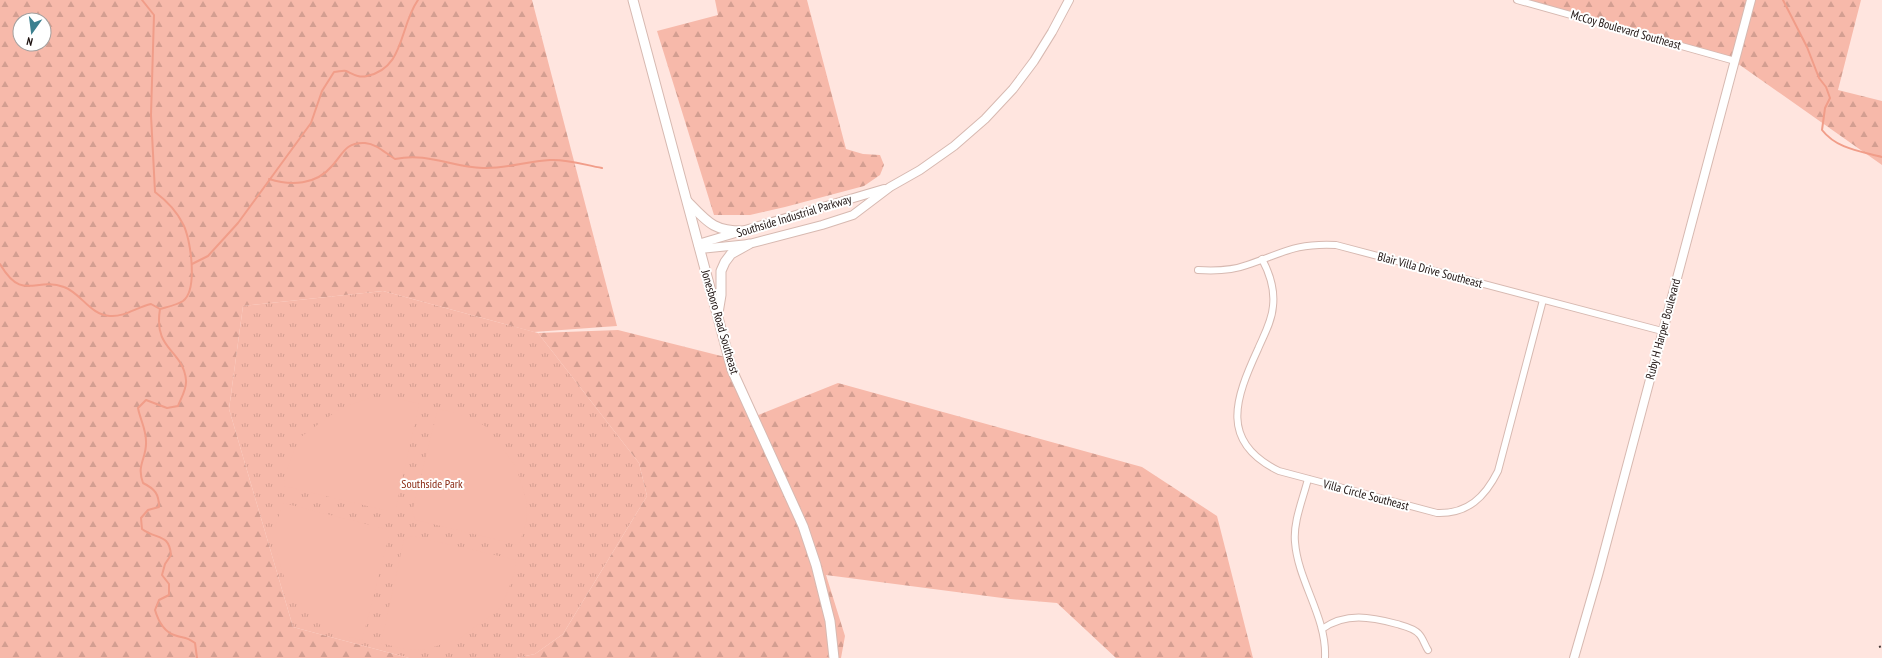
<svg xmlns="http://www.w3.org/2000/svg" width="1882" height="658" viewBox="0 0 1882 658" font-family="'PT Sans Narrow',sans-serif">
<style>
.grass{fill:url(#grass-tufts)}
.forest{fill:url(#forest-firs);fill-rule:evenodd}
.pitch{fill:#f7b9aa}
.lines{fill:none;stroke-linecap:round;stroke-linejoin:round}
.stream{stroke:#f19d89;stroke-width:2}
.minor-casing{stroke:#d7b9b1;stroke-width:8}
.tertiary-casing{stroke:#d7b9b1;stroke-width:10}
.secondary-casing{stroke:#d7b9b1;stroke-width:11}
.minor{stroke:#fff;stroke-width:6}
.tertiary{stroke:#fff;stroke-width:8}
.secondary{stroke:#fff;stroke-width:9}
.rail{stroke:#453835;stroke-width:2;stroke-dasharray:2 4;stroke-linecap:butt}
.labels{text-anchor:middle;stroke-width:4;stroke-linejoin:round;paint-order:stroke}
.street-label{font-size:12px;fill:#1c110f;stroke:#fff}
.park-label{font-size:12px;fill:#8a2a14;stroke:#fff}
</style>
<defs>
<pattern id="grass-tufts" width="24" height="20" patternUnits="userSpaceOnUse"><rect width="24" height="20" fill="#f7b9aa"/><path d="M3 7l-1-3M5 7V3M7 7l1-3M15 17l-1-3M17 17v-4M19 17l1-3" fill="none" stroke="#d39e91"/></pattern>
<pattern id="forest-firs" width="22" height="20" patternUnits="userSpaceOnUse"><rect width="22" height="20" fill="#f7b9aa"/><path d="M5 1l3.5 6h-7zM16 11l3.5 6h-7z" fill="#d39e91"/></pattern>
</defs>
<rect width="100%" height="100%" fill="#ffe5df"/>
<polygon class="grass" points="383,291 538,333 639,463 647,496 563,634 535,654 516,658 409,658 293,627 229,409 243,306"/>
<g class="forest">
<path d="M 0,0 L 532,0 L 617,326 L 534,332 L 383,291 L 243,306 L 229,409 L 293,627 L 409,658 L 0,658 ZM 20,20 L 44,20 L 44,44 L 20,44 Z"/>
<polygon points="715,0 807,0 846,149 863,154 880,155 884,165 880,175 864,186 785,207 750,215 714,215 657,31 718,15"/>
<polygon points="1516,0 1861,0 1838,90 1882,101 1882,165 1737,63"/>
<polygon points="618,330 733,359 751,418 838,383 1142,467 1217,516 1253,658 1116,658 1057,603 1010,599 826,575 845,636 841,658 516,658 535,654 563,634 647,496 639,463 538,333"/>
</g>
<g class="pitch">
<polygon points="373,397 393,397 419,404 396,507 388,511 284,486 286,472 295,448 302,436 341,408"/>
<polygon points="438,409 452,412 476,421 488,428 516,467 526,499 527,519 519,545 416,520 412,513"/>
<polygon points="283,503 386,529 389,536 362,640 349,637 324,627 313,620 285,580 275,548 275,528"/>
<polygon points="412,536 516,560 514,574 505,598 498,610 459,639 427,649 407,650 381,643 404,540"/>
</g>
<g class="lines">
<g class="stream">
<path d="M 142,0 L 154,15 L 151,115 L 155,192 C 167,201 177,212 183,224 C 191,239 198,290 183,301 C 177,305 167,307 160,309"/>
<path d="M 1783,0 L 1807,47 L 1819,78 L 1826,87 L 1830,98 L 1825,108 L 1822,130 C 1837,149 1860,151 1882,157"/>
<path d="M 269,179 C 291,186 316,185 332,166 C 343,154 345,142 365,143 C 377,144 385,153 395,159 C 428,152 451,167 483,168 C 506,169 527,161 550,160 C 567,159 585,165 602,168"/>
<path d="M 0,264 C 23,303 35,276 64,287 C 81,293 90,315 110,316 C 125,317 137,307 151,304 L 160,309"/>
<path d="M 192,264 L 208,256 L 238,223 L 311,123 L 322,91 L 334,72 C 338,72 343,70 346,71 C 353,74 358,78 367,76 C 405,68 399,27 418,0"/>
<path d="M 160,309 C 153,351 183,349 186,380 C 187,389 181,398 178,406 L 167,408 L 146,400 L 138,408 C 140,419 146,429 146,441 C 147,459 136,464 143,483 C 155,489 159,494 159,507 L 148,510 L 141,518 L 142,529 C 157,540 169,533 171,555 L 165,564 L 162,575 L 169,584 L 169,595 L 159,600 L 155,610 C 158,620 163,631 174,635 C 184,639 184,635 195,643 L 197,658"/>
</g>
<g class="minor-casing">
<g id="minor">
<polyline points="1517,0 1735,61"/>
<path d="M 1262,259 C 1270,274 1275,289 1273,306 C 1272,321 1264,335 1258,349 C 1235,399 1219,442 1279,471 L 1437,513 C 1468,514 1485,497 1498,471 L 1543,300"/>
<path d="M 1198,270 C 1214,271 1231,271 1247,265 C 1283,253 1295,243 1336,245 L 1662,331"/>
<path d="M 1308,479 C 1303,499 1293,522 1295,542 C 1298,582 1327,617 1325,658"/>
<path d="M 1322,629 C 1346,612 1371,617 1397,624 C 1404,626 1414,628 1419,634 C 1423,638 1425,646 1428,650"/>
</g>
</g>
<g class="tertiary-casing">
<g id="tertiary">
<polyline points="698,244 884,189"/>
<polyline points="700,249 749,244 822,225 853,215 890,187 920,170 954,146 985,119 1013,89 1034,61 1052,32 1069,0"/>
<polyline points="1574,658 1598,575 1751,0"/>
</g>
</g>
<g class="secondary-casing">
<g id="secondary">
<polyline points="633,0 732,370 803,526 816,565 830,621 834,658"/>
<path d="M 688,202 C 708,223 715,232 746,231"/>
<polyline points="718,313 721,295 721,271 725,262 731,254 749,244"/>
</g>
</g>
<use href="#minor" class="minor"/>
<use href="#tertiary" class="tertiary"/>
<use href="#secondary" class="secondary"/>
<polyline class="rail" points="1879,647 1882,646"/>
</g>
<g class="labels">
<g class="street-label">
<text transform="translate(1626 30) rotate(16)" y="4">McCoy Boulevard Southeast</text>
<text transform="translate(794 216) rotate(-17)" y="4">Southside Industrial Parkway</text>
<text transform="translate(1430 270) rotate(15)" y="4">Blair Villa Drive Southeast</text>
<text transform="translate(720 322) rotate(74)" y="4">Jonesboro Road Southeast</text>
<text transform="translate(1663 329) rotate(-75)" y="4">Ruby H Harper Boulevard</text>
<text transform="translate(1366 495) rotate(15)" y="4">Villa Circle Southeast</text>
</g>
<g class="park-label">
<text x="432" y="488">Southside Park</text>
</g>
</g>
<g transform="translate(32 32) rotate(194)"><circle r="19" fill="#ffffff" stroke="#a4a09f"/>
<path d="M0-3L7 15L0 10L-7 15Z" fill="#3c808f"/>
<text y="-6" font-size="11" font-weight="bold" text-anchor="middle" fill="#1c110f">N</text>
</g>
</svg>
